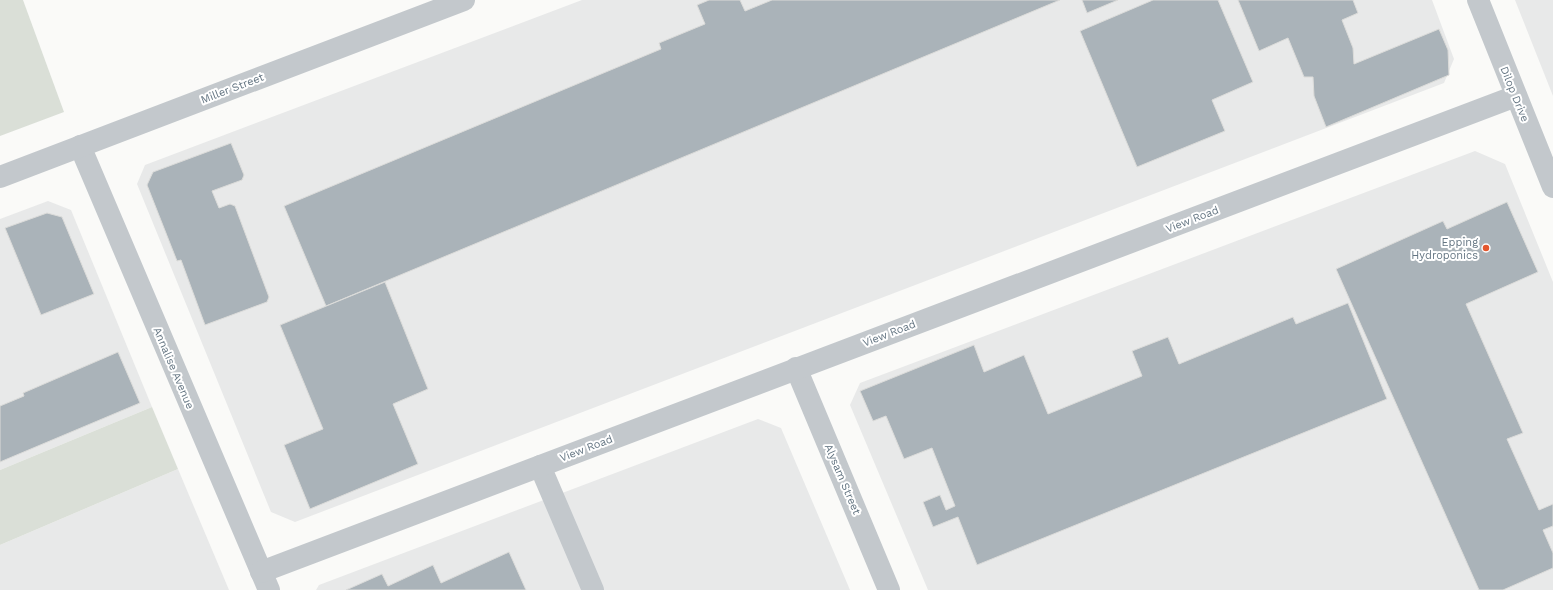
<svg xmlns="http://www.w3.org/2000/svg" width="1553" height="590" viewBox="0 0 1553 590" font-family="'Work Sans',sans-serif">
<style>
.built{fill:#e8e9e9}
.green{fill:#dadfd7}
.building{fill:#aab3b9;stroke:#dcdcda}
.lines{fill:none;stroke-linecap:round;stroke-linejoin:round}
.minor{stroke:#c3c8cc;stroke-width:22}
.poi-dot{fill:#e4572e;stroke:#fff;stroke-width:1.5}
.labels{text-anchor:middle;stroke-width:4;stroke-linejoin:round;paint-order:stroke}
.street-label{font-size:11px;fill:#657683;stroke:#fff}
.poi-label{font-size:11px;fill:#657683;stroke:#fff;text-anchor:end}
</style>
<rect width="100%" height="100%" fill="#fafaf8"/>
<g class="built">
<polygon points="582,0 1432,0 1454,59 1444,83 295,522 271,512 137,184 145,165"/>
<polygon points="1515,0 1553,0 1553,96"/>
<polygon points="1475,151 1505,164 1553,282 1553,590 928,590 850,405 860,383"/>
<polygon points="48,201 71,210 152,407 0,470 0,219"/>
<polygon points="758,419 781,428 850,590 316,590 319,585"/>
<polygon points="178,469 229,590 0,590 0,545"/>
</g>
<g class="green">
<polygon points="0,0 23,0 64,112 0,136"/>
<polygon points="152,407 178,469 0,545 0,470"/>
</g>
<g class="building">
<polygon points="709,0 740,0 745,11 772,0 1060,0 326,306 284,206 661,49 659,43 705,24 697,5"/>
<polygon points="1082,0 1118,0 1087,13"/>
<polygon points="1153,0 1218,0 1253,82 1212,100 1225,131 1137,167 1080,31"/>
<polygon points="1238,0 1353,0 1358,13 1342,20 1353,48 1354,64 1439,29 1448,50 1449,75 1326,127 1314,96 1313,77 1304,77 1288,38 1259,51"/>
<polygon points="231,143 244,175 242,180 212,191 219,208 230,204 235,206 269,297 267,302 205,325 181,260 177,261 147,185 153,172"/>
<polygon points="1507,202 1538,272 1466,304 1523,433 1507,439 1539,510 1553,504 1553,526 1543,530 1553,553 1553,568 1503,590 1479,590 1336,269 1443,221 1447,229"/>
<polygon points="47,213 62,217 94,294 41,315 5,228"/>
<polygon points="385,282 428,389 393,404 418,464 310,509 284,445 323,429 280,325"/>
<polygon points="1348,303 1387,399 977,565 958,517 933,527 923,502 940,495 946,510 955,506 932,448 904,459 886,416 873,421 860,391 974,345 984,372 1024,355 1048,414 1142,376 1132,351 1168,337 1179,364 1293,317 1296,324"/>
<polygon points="118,352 140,403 0,462 0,406 24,396 23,393"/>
<polygon points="509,552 526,590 346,590 382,574 388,586 433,565 441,583"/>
</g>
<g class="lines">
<g class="minor">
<polyline points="1478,0 1553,187"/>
<polyline points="80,146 269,590"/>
<polyline points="0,177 464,0"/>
<polyline points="796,368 889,590"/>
<polyline points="540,466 593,590"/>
<polyline points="261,572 1516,96"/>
</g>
</g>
<circle class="poi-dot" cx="1486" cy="248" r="4"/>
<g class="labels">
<g class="street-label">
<text transform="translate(232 88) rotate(-21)" y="4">Miller Street</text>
<text transform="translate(1515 94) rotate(68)" y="4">Dilop Drive</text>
<text transform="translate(1192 219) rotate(-21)" y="4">View Road</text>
<text transform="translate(889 333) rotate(-21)" y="4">View Road</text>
<text transform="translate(174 368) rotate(67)" y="4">Annalise Avenue</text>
<text transform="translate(586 448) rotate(-21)" y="4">View Road</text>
<text transform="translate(843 479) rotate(67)" y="4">Alysam Street</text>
</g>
<g class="poi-label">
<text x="1478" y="246">Epping<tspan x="1478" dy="13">Hydroponics</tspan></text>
</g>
</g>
</svg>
